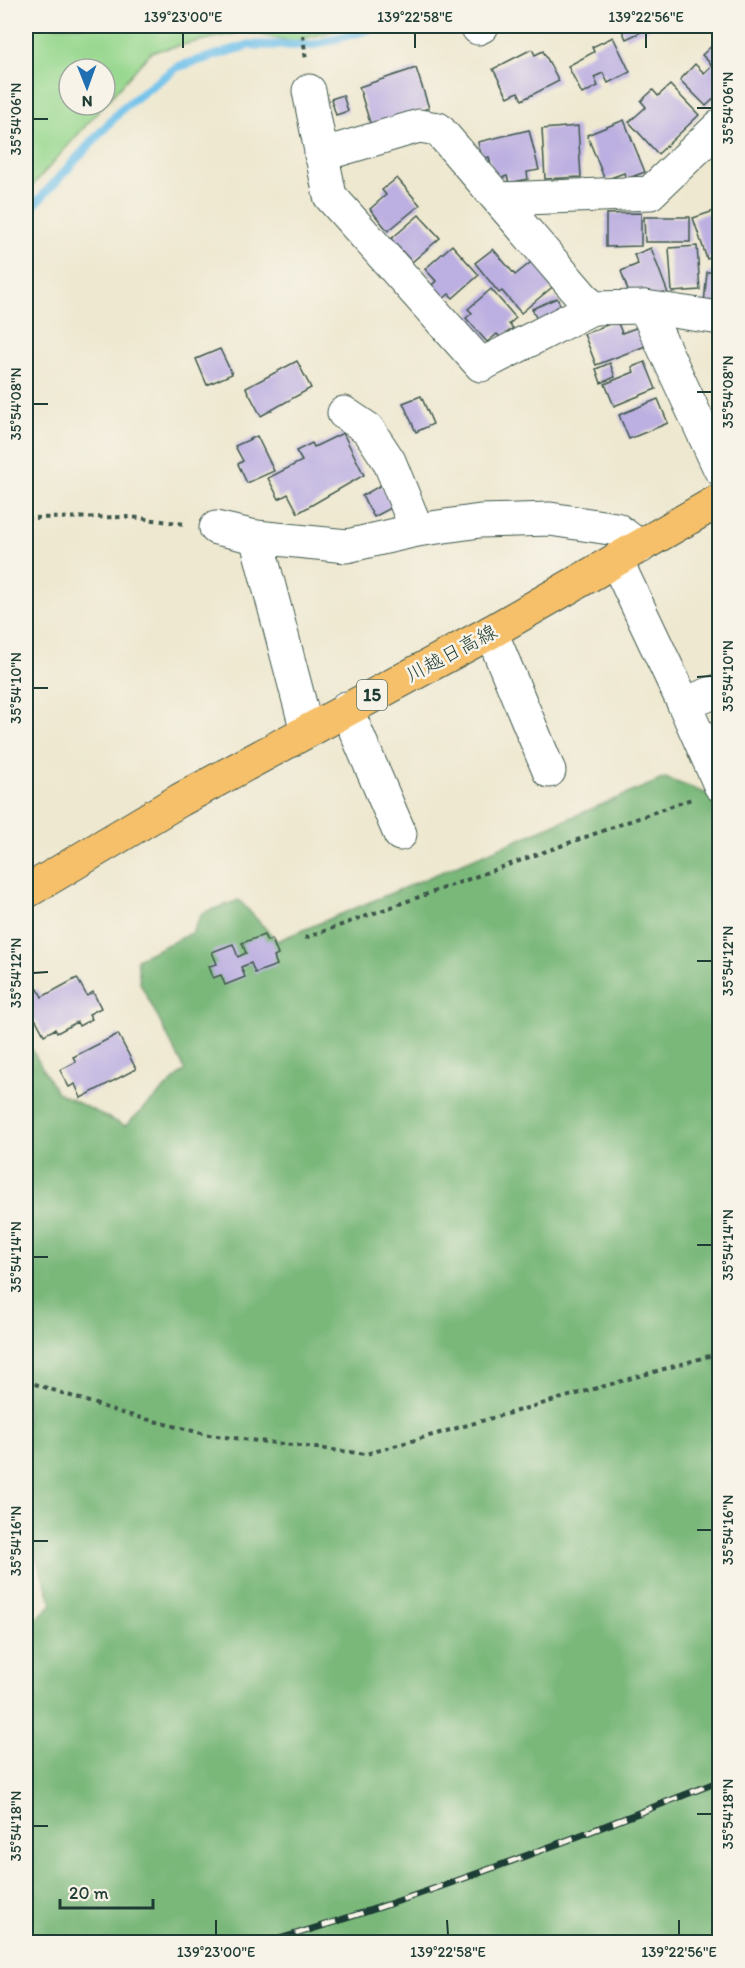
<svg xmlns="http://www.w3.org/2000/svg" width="745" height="1968" viewBox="0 0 745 1968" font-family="Itim,'Klee One',sans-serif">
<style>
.green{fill:#98d88f;stroke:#5c8a62;stroke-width:1.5}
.forest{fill:#7ab87a;stroke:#4c7a57;stroke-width:1.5}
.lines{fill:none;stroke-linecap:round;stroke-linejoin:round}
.stream{stroke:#6fc1eb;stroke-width:9}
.building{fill:#bcafe1}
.minor-casing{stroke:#3e574b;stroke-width:35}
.major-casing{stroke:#3e574b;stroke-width:35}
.path{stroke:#3e574b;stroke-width:4;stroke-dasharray:4.5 4.5;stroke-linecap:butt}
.minor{stroke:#fff;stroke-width:33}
.major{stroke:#f6c06b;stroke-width:33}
.rail-casing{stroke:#1f3d34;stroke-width:7}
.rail{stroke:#f7f3e8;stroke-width:4.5;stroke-dasharray:14;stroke-linecap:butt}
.ticks{fill:none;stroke:#1f3d34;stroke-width:2}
.labels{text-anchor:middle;stroke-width:5;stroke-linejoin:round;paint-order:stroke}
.shield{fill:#f7f3e8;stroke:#60746a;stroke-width:1.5}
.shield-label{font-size:18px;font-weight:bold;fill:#1f3d34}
.street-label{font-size:20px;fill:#1f3d34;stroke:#f7f3e8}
.neatline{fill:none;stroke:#1f3d34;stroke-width:2}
.ticks-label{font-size:15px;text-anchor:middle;fill:#1f3d34}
</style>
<rect width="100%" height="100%" fill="#f7f3e8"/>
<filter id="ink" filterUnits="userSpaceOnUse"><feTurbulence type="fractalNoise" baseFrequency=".0167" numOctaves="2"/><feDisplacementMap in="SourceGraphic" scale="12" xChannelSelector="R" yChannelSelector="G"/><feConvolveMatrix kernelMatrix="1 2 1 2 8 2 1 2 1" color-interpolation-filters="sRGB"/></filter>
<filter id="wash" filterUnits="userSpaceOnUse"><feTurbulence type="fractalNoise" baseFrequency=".008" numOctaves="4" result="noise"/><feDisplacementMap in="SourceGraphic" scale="24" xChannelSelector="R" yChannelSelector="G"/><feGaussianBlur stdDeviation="1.35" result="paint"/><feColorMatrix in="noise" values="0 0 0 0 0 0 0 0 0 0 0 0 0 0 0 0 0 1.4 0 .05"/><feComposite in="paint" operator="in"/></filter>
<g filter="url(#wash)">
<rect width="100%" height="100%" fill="#eee8d0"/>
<polygon class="green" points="26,26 349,26 292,42 244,31 151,52 105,104 105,69 69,69 69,105 104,105 26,193"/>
<polygon class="forest" points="665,778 719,798 719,1942 26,1942 26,1628 52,1604 26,1528 26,1039 56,1092 125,1126 185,1070 140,983 137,959 192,933 202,913 239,900 277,941"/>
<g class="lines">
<polyline class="stream" points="26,214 124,107 177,67 249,45 313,45 381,26"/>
</g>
<g id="blocks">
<g class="building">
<polygon points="620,26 654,26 626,39"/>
<polygon points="613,37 630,72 608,83 603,73 594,77 598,86 582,94 568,66 594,52 592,47"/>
<polygon points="720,38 720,93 706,106 680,80 695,64 704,73 712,65 702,55"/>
<polygon points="532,49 535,55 543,51 559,81 522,100 518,92 508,97 493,69"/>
<polygon points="416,68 429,108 371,126 359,87"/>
<polygon points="670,85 699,115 658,154 629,122 646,107 641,101 653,90 658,96"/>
<polygon points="343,95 348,111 336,115 331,99"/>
<polygon points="624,120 645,172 626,179 624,173 605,180 587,135"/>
<polygon points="578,126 581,177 545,179 542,129"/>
<polygon points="529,130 539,170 527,172 528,179 509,183 507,176 494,180 489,157 482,159 478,142"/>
<polygon points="397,178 420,205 388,231 370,209 386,195 382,190"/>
<polygon points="720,209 720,255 707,259 693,218"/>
<polygon points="641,213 641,246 606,247 606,214"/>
<polygon points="419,215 440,238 412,262 391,239"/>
<polygon points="644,217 690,217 690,242 645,242"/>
<polygon points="452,245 479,275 453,298 449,294 443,299 431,286 436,281 425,269"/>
<polygon points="697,246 700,290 672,292 669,248"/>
<polygon points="651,248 669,296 631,299 621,271 638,264 634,255"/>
<polygon points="493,249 515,275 535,259 556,284 521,313 502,291 499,293 475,263"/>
<polygon points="707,272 720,272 720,305 704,304"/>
<polygon points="491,289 516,318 509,324 513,328 501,338 497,334 487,342 466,318 472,313 468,309"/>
<polygon points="557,298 565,315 540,326 532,309"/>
<polygon points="617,321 622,333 641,326 648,345 596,365 584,334"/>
<polygon points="220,349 232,374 207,385 196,359"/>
<polygon points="297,361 311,388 261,416 246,388"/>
<polygon points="645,362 656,389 614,406 605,384 634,372 632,367"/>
<polygon points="610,363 615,377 601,383 596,369"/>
<polygon points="720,368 720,388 719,388 713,370"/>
<polygon points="421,396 433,424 416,432 403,403"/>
<polygon points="658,399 668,423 629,439 619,415"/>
<polygon points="343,433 364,475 298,513 288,494 279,499 268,478 302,461 296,451 312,443 314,447"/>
<polygon points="257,436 274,471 247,483 238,464 243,461 235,446"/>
<polygon points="381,485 393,507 374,517 362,496"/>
<polygon points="264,935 267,941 272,939 278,955 274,957 277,965 255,973 251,963 241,967 245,977 225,985 221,975 213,978 209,966 217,964 212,952 233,944 238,957 246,953 242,943"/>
<polygon points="77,978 87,996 93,992 101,1008 89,1014 92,1019 79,1026 77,1022 57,1033 55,1029 44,1035 36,1020 29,1023 26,1016 26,996 38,989 42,997"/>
<polygon points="118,1034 136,1069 81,1098 75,1084 69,1087 60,1070 76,1062 73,1057"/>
</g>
</g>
</g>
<g filter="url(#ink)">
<use href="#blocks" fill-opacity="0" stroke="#3e574b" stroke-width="1.5"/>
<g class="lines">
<g class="minor-casing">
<g id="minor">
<polyline points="478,28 482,26"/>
<polyline points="309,91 330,196 481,365 592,308"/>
<polyline points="321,155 419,126 438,129 592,308 645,307 720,469"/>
<polyline points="499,199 650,193 720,126"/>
<polyline points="645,307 720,318"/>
<polyline points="344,413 368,429 389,461 417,530"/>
<polyline points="216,528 256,537 347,546 417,530 480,521 550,519 616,529 640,547"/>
<polyline points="256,537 307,731"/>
<polyline points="616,560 684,704 720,785"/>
<polyline points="491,632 549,771"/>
<polyline points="684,704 720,690"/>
<polyline points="346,708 400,834"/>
</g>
</g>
<g class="major-casing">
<polyline id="major" points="26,892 180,800 491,632 720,500"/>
</g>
<g class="path">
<polyline points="302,26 306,61"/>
<polyline points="26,32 30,26"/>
<polyline points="26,518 131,517 185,524"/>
<polyline points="305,938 691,799"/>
<polyline points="26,1381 122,1413 209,1435 366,1454 720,1353"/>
</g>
<use href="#minor" class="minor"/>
<use href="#major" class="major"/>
<g class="rail-casing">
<path id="rail" d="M 269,1942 C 422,1897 571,1840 720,1781"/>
</g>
<use href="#rail" class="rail"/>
</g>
</g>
<path class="ticks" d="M 183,33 L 183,48M 415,33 L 415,48M 646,33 L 646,48M 697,108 L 712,108M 33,119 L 48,119M 697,392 L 712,392M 33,404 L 48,404M 697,677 L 712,676M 33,688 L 48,688M 697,961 L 712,961M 33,973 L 48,972M 697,1245 L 712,1245M 33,1257 L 48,1257M 697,1530 L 712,1530M 33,1541 L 48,1541M 697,1814 L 712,1814M 33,1826 L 48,1826M 216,1920 L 216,1935M 447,1920 L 448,1935M 679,1920 L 679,1935"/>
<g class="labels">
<rect class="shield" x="357" y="680" width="30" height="30" rx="4.5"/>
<g class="shield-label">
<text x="372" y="701">15</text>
</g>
<g class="street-label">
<text transform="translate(451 653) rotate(-28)" y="7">川越日高線</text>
</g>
</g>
<rect width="745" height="1968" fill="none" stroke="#f7f3e8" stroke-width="66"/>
<g transform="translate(87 87) rotate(179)"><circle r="28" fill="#f7f3e8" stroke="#a1aaa0" stroke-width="1.5"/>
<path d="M0-4.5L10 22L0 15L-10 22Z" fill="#1f6fb2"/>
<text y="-9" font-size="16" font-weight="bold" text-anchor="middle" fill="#1f3d34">N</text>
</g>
<path d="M60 1899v9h93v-9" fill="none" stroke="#1f3d34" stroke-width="3"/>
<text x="69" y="1899" font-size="18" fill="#1f3d34" stroke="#f7f3e8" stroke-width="4.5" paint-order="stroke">20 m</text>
<rect x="33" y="33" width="679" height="1902" class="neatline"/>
<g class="ticks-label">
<text x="183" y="22">139°23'00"E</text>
<text x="415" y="22">139°22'58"E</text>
<text x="646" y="22">139°22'56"E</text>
<text transform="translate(728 108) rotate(-90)" y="5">35°54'06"N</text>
<text transform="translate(16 119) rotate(-90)" y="5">35°54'06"N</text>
<text transform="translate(728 392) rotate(-90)" y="5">35°54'08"N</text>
<text transform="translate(16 404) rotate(-90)" y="5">35°54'08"N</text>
<text transform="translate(728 676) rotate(-90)" y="5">35°54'10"N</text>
<text transform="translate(16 688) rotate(-90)" y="5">35°54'10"N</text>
<text transform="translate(728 961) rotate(-90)" y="5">35°54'12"N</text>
<text transform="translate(16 973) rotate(-90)" y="5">35°54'12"N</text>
<text transform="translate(728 1245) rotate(-90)" y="5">35°54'14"N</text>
<text transform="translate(16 1257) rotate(-90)" y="5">35°54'14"N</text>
<text transform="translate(728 1530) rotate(-90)" y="5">35°54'16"N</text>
<text transform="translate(16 1541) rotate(-90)" y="5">35°54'16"N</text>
<text transform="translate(728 1814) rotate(-90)" y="5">35°54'18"N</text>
<text transform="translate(16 1826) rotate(-90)" y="5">35°54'18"N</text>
<text x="216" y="1957">139°23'00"E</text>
<text x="448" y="1957">139°22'58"E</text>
<text x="679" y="1957">139°22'56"E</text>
</g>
</svg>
